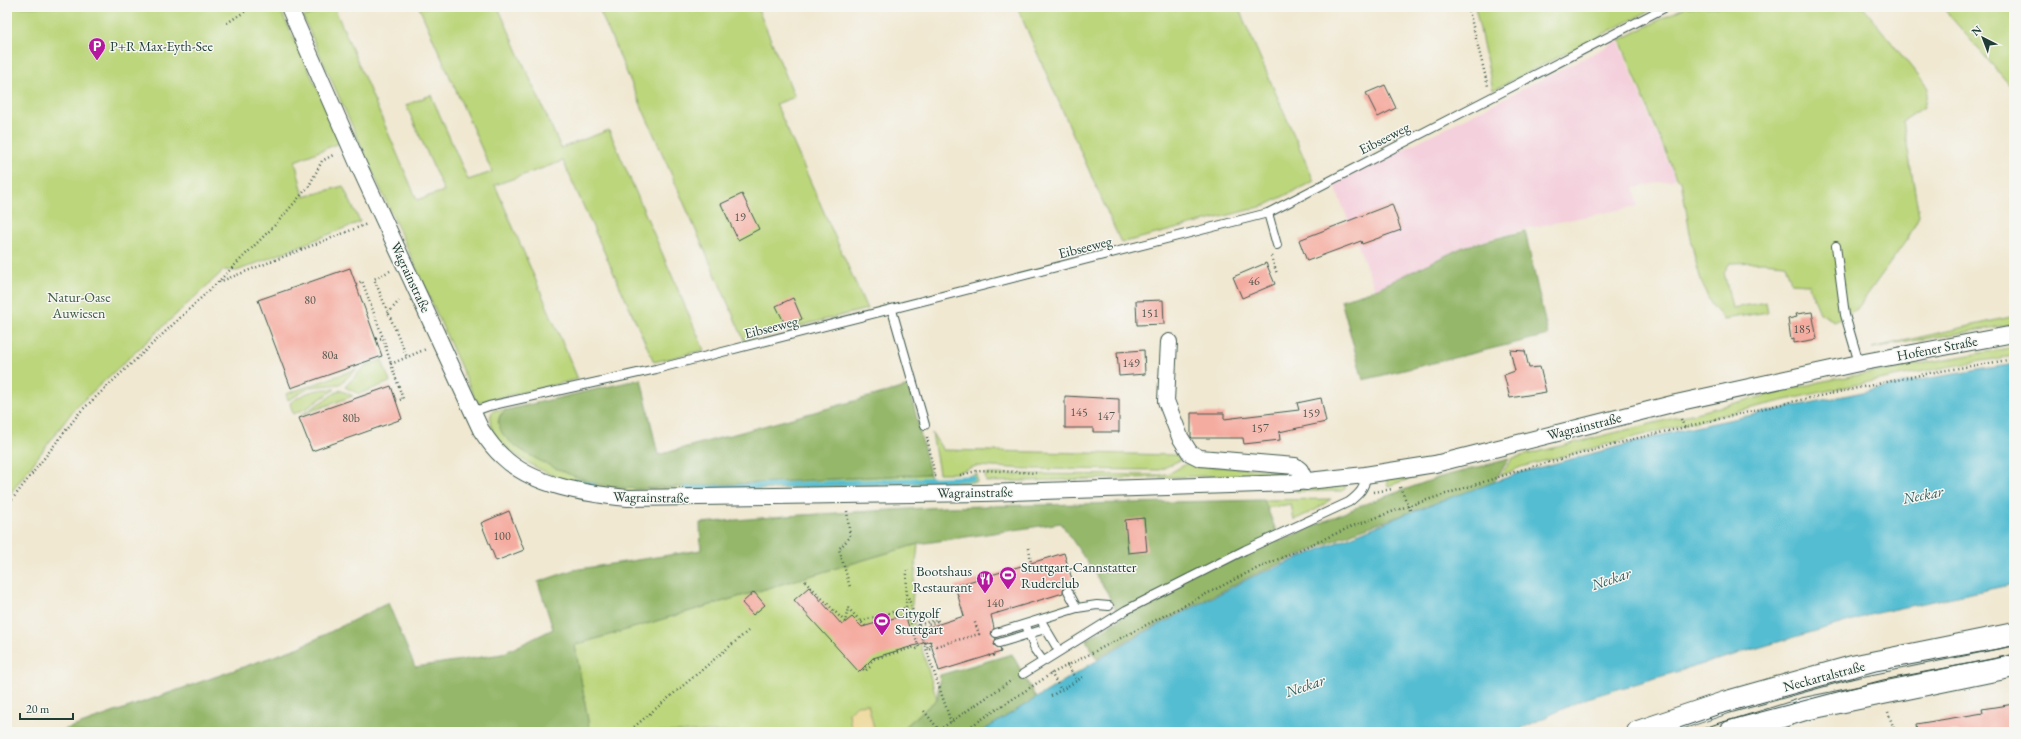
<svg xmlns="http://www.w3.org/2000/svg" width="2021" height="739" viewBox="0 0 2021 739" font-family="'EB Garamond',serif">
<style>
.built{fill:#f4cfdc}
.green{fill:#bcd67b;stroke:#6e8a58}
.forest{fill:#95b76b;stroke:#5a7a50}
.sand{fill:#eeda9e;stroke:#868c69}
.water{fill:#55bdd2;stroke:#3a7d83}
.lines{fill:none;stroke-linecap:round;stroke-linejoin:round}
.stream{stroke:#55bdd2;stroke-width:5.5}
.building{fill:#f5aca0}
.lane-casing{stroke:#3e574c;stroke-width:10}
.street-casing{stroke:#3e574c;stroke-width:18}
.secondary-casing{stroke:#3e574c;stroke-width:24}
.path{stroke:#3e574c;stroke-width:2.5;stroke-dasharray:1 3;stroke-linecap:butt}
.lane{stroke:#fff;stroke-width:8}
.street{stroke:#fff;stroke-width:16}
.secondary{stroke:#fff;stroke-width:22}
.tram{stroke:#1f3d34;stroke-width:1}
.labels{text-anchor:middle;stroke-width:3;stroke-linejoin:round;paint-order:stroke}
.number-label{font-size:12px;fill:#54594f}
.poi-label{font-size:14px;fill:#1f3d34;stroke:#f6f6f2;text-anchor:start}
.street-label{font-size:14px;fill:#1f3d34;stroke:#f6f6f2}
.park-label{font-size:14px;fill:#3e5c42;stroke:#f6f6f2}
.water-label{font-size:15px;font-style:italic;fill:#2c5d5c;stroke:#f6f6f2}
</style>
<rect width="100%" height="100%" fill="#f6f6f2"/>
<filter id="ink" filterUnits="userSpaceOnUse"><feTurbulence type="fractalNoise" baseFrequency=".025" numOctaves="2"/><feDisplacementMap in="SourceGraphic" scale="8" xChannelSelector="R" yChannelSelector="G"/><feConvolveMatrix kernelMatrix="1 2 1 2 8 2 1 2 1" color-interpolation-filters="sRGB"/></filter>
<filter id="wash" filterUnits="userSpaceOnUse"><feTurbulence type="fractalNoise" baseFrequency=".012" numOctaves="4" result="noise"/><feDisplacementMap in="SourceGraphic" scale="16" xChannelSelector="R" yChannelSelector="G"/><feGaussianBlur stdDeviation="0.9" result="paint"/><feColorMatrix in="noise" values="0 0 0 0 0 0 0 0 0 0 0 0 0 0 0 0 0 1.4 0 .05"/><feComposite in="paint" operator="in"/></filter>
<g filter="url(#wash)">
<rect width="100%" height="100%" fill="#f0e8d1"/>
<polygon class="built" points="1618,41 1675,179 1634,188 1638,206 1528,228 1463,246 1375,289 1334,184"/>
<g class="green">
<polygon points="7,7 279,7 342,142 295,161 304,197 343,186 360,222 237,271 224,270 75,408 7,498"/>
<polygon points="334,7 417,200 444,191 406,105 431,95 468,180 492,172 419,7 498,7 561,148 609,130 704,350 654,362 563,161 495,185 578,379 477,403 303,17"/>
<polygon points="598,7 757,7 795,97 776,104 867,309 744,340"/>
<polygon points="1017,7 1238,7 1314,181 1264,206 1121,243"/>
<polygon points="1475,7 1657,7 1493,90"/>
<path d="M 1685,7 L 1863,7 L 1928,88 L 1924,107 L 1903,121 L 1919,216 L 1908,238 L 1857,309 L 1834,321 L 1820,313 L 1808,284 L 1791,283 L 1785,264 L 1763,262 L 1730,263 L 1724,272 L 1732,308 L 1766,302 L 1768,312 L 1724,319 C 1719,313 1712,307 1709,300 C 1692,265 1689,220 1681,181 L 1676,178 L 1620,40 Z"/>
<polygon points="1942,7 2014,7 2014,90"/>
<polygon points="2014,316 2014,324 1872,348"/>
<path d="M 2014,347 L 2014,356 C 1847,381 1683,424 1521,467 L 1500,476 L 1513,458 L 1824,381 Z"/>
<polygon points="382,360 390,382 359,394 345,387 365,366"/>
<polygon points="357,369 340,384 311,387 288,400 286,394"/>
<path d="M 327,389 L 335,389 L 307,408 L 293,414 L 290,403 C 302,394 312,390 327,389 Z"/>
<polygon points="340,390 353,396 301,415"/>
<path d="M 496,410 L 506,410 L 500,415 L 498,422 L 503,434 L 636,489 L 930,474 L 931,478 L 958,478 L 977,474 L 977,482 L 636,494 C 622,493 607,494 593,490 C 567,484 477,448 492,412 Z"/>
<polygon points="932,433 943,450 1177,455 1180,460 1160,470 1028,469 976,466 956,473 939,473"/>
<polygon points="1188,463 1199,466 1284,470 1287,472 1285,474 986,482 985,474 1161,475 1170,473"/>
<polygon points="1428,473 1388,486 1386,478"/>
<polygon points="1346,484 1345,489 1341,491 1296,491 1295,489"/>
<polygon points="1331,499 1317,509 1294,520 1291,504 1267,508 1264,500"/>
<polygon points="918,544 911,613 937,699 899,732 590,732 575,645"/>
</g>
<g class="forest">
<polygon points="1525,231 1548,335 1363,380 1341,300 1374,290 1463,247"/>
<path d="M 641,379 L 658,455 L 909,386 L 930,474 L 636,489 C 622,487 607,487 593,483 C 571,476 515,453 502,433 C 499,427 498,422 500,416 L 506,410 Z"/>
<polygon points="1509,459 1493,483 1354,532 1251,576 1131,638 1097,659 1086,640 1121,619 1107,592 1061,523 918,544 575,645 590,732 58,732 300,647 388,603 415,667 502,654 553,629 538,582 573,570 701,550 700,523 785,516 944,507 1264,500 1280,541 1362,505 1437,478"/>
<polygon points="1012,654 1036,698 981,732 899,732 937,699 940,675"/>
</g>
<polygon class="sand" points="868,704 875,732 855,732 851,728 849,713 857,705"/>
<polygon class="water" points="2014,364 2014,584 1877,613 1584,699 1514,732 981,732 1132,639 1252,577 1411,512 1522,472 1685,429 1930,378"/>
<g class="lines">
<g class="stream">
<polyline points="576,482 593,486"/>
<polyline points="686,489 973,478"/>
</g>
</g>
<g id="blocks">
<g class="building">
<polygon points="1385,85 1396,108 1378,117 1366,93"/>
<polygon points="742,194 759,229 738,240 721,204"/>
<polygon points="1392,204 1401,230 1362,244 1361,241 1307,261 1299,240"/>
<polygon points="1266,263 1275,284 1242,298 1233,277"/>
<polygon points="350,268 382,356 291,388 258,300"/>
<polygon points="793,298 802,319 786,326 776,306"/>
<polygon points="1163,300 1164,324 1137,325 1136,301"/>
<polygon points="1812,312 1817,339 1794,343 1794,339 1791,340 1788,319 1797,317 1796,314"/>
<polygon points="1144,350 1145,374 1119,376 1117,352"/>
<polygon points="1510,350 1525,351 1529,368 1540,367 1546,392 1510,398 1504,375 1515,371"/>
<polygon points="391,386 402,419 312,451 299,418"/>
<polygon points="1065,396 1119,399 1119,432 1093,432 1093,428 1065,428"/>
<polygon points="1321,398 1326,422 1279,432 1280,440 1244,444 1243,438 1192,438 1191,437 1191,413 1224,413 1224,419 1299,410 1297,403"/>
<polygon points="509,511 524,550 496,561 481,523"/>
<polygon points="1144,518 1147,551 1128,553 1125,520"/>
<polygon points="1064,553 1075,589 1066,586 1063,588 1063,593 991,615 994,628 991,634 996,638 994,645 1000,648 1001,652 939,671 930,641 873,658 859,672 794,600 809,587 842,625 852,617 862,627 905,615 911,633 964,616 955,586"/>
<polygon points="754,592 765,605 753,615 742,603"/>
<polygon points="2014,704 2014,732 1917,732 1916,724 1983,713 1982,709"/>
</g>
</g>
</g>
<g filter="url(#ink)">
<use href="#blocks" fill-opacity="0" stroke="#3e574c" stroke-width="1"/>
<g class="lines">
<g class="lane-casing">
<g id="lane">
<polyline points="1268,213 1277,245"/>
<polyline points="1836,246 1845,315 1859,363"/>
<polyline points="892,310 925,425"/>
<polyline points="472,412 489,406 656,369 1268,213 1666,7"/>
<polyline points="1068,591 1077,608 1097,605 1109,606"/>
<polyline points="1043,624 1059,651"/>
<polyline points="1027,628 1035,650 1043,661"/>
<polyline points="996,633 1077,608"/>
<polyline points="999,643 1045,629"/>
<path d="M 1023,674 L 1126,610 L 1245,550 L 1349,502 C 1358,495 1367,487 1365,475"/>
</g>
</g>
<g class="street-casing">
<g id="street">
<path d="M 289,7 L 358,164 L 481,430 C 487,439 494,449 502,456 C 532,486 587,494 628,498 L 983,493 L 1289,483 L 1365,475 L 1435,464 L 1676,403 L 1859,363 L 2014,334"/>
<polyline points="1169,342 1166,401 1180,437 1190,453 1200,458 1295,466 1300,470 1306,482"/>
</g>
</g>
<g class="secondary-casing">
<g id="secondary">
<polyline points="1638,732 1727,702 1852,667 2014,634"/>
<polyline points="1731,732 1805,709 2014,666"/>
</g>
</g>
<g class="path">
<polyline points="1468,7 1488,86"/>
<polyline points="227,23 252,7"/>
<polyline points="1271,256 1277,274"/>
<polyline points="390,271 374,279 407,357"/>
<polyline points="219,282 367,224"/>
<polyline points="356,284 362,281 383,338 391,364"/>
<polyline points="388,313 399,301"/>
<polyline points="376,339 383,338"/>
<polyline points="396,401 403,399 391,364 426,349"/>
<polyline points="1681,419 1685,429"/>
<polyline points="927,437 935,476 937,476"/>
<polyline points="960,475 981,470 1036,473"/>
<polyline points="1400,487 1411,512"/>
<polyline points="1374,492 1393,489"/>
<polyline points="7,506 80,412 217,283 276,224 309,186 322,161 335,154"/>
<polyline points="847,511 850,537 839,549 850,587"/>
<polyline points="1029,548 1031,563"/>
<polyline points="805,581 845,622 848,608"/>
<polyline points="907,594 918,625"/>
<polyline points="848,608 865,626"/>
<polyline points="906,608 919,648 914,650"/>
<polyline points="998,612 999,616"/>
<polyline points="861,621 906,608 907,570"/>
<polyline points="938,621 937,619 918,625 951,722"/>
<polyline points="928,627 927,625 938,621"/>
<polyline points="923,642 925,641 928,649 931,648 930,639"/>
<polyline points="936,646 979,634 974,620"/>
<polyline points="989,656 995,655"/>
<polyline points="1067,664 1077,681"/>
<polyline points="870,667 865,671 863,669 874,659 915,647"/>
<polyline points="1051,673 1061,690"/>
<polyline points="1051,696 1083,677"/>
<polyline points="924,711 939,730"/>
<polyline points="1888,712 1895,732"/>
<polyline points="628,732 748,631"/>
<polyline points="936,732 1012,680"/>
<polyline points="962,732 1051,674 1247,573 1353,526 1408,506 1521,470 1638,438 1791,402 1935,372 2014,359"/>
</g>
<use href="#lane" class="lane"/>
<use href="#street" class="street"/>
<use href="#secondary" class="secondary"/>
<g class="tram">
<polyline points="1668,732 1717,715 1876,671 2014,646"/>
<polyline points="1694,732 1719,723 1883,680 2014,655"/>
</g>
</g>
</g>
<defs>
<g id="parking-pin" transform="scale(0.9)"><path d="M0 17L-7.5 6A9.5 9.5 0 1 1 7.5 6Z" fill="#b5179e" stroke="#f6f6f2"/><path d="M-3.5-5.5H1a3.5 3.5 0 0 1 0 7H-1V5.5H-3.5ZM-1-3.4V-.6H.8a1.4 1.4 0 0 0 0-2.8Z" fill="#fff"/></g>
<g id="stadium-pin" transform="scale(0.9)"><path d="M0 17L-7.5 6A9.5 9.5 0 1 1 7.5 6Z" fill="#b5179e" stroke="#f6f6f2"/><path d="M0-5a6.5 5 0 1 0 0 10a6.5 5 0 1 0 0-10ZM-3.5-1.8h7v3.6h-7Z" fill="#fff"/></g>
<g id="restaurant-pin" transform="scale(0.9)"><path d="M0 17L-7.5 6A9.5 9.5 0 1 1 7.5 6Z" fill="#b5179e" stroke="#f6f6f2"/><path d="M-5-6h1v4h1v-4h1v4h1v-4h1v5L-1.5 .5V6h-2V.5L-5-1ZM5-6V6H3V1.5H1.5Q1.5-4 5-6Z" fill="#fff"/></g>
</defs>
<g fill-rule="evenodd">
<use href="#parking-pin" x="97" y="46"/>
<use href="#stadium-pin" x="1008" y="575"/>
<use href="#restaurant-pin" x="985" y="579"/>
<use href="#stadium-pin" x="882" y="621"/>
</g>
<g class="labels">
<g class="number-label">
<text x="740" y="221">19</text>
<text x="1254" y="285">46</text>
<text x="310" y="304">80</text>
<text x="1150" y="317">151</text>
<text x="1802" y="333">185</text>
<text x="330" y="359">80a</text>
<text x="1131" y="367">149</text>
<text x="1079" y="416">145</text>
<text x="1311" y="417">159</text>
<text x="1106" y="420">147</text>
<text x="351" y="422">80b</text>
<text x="1260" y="432">157</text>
<text x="502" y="540">100</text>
<text x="995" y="607">140</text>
</g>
<g class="poi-label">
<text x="110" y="51">P+R Max-Eyth-See</text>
<text x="1021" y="572">Stuttgart-Cannstatter<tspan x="1021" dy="16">Ruderclub</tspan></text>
<text x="972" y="576" text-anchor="end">Bootshaus<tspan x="972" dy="16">Restaurant</tspan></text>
<text x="895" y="618">Citygolf<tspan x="895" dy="16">Stuttgart</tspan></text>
</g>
<g class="street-label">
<text transform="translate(1384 138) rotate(-27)" y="5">Eibseeweg</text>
<text transform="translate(1085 247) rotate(-14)" y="5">Eibseeweg</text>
<text transform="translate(411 277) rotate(65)" y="5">Wagrainstraße</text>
<text transform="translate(771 327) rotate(-14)" y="5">Eibseeweg</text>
<text transform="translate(1937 348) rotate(-11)" y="5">Hofener Straße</text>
<text transform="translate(1584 426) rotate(-14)" y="5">Wagrainstraße</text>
<text transform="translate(975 492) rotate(-1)" y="5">Wagrainstraße</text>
<text transform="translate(651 497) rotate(1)" y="5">Wagrainstraße</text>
<text transform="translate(1824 676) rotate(-15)" y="5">Neckartalstraße</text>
</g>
<g class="park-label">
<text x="79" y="302">Natur-Oase<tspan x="79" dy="16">Auwiesen</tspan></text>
</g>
<g class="water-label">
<text transform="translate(1923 495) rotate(-11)" y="5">Neckar</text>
<text transform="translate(1611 579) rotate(-19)" y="5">Neckar</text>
<text transform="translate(1305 686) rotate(-19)" y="5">Neckar</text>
</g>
</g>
<rect width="2021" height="739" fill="none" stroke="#f6f6f2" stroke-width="24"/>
<g transform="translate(1983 38) rotate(318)" stroke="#f6f6f2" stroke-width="3" paint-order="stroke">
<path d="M0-3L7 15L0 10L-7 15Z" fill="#1f3d34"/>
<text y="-6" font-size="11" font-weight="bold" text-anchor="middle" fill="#1f3d34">N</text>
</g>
<path d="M20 713v6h53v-6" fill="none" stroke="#1f3d34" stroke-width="2"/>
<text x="26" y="713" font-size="12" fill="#1f3d34" stroke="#f6f6f2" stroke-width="3" paint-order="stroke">20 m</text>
</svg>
